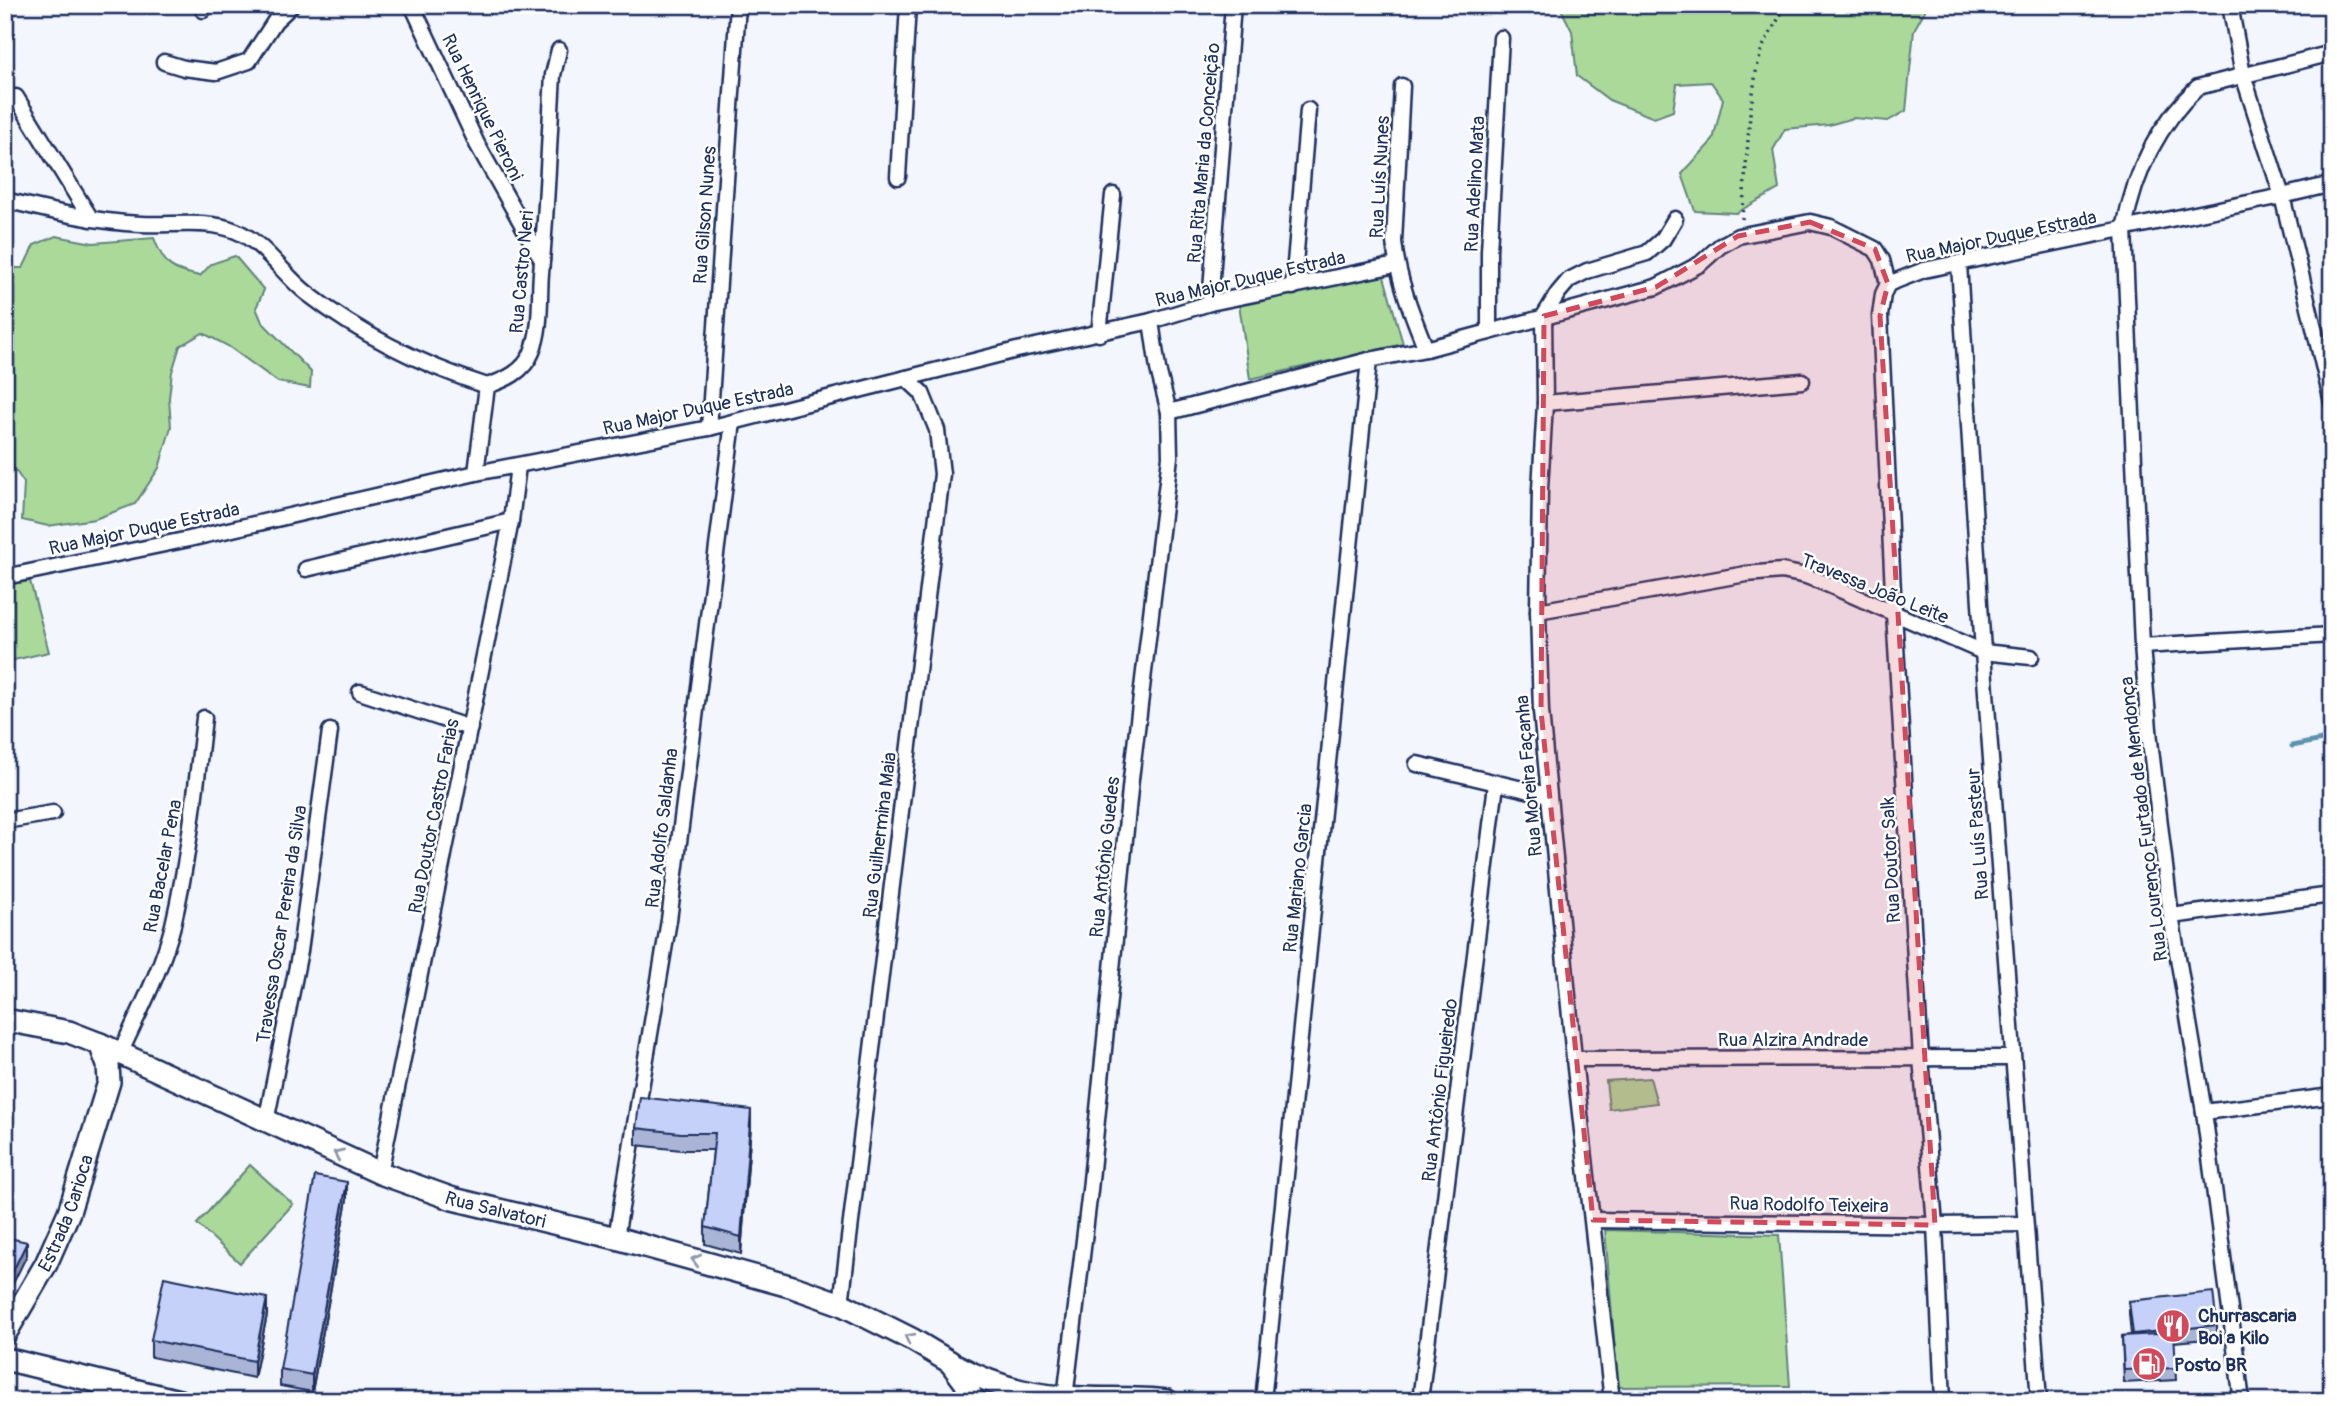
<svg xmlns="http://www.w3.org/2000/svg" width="2337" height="1406" viewBox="0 0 2337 1406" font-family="Pangolin,sans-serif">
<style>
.green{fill:#aad999;stroke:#62847c;stroke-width:2}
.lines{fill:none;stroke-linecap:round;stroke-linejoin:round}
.stream{stroke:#5c93b0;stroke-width:5}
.street-casing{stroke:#1b2f5e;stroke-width:19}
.secondary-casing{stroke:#1b2f5e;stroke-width:26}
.path{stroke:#1b2f5e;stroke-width:3.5;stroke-dasharray:2 5;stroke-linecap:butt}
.street{stroke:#fff;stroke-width:14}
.secondary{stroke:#fff;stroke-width:21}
.wall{fill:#aab4d6;stroke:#1b2f5e;stroke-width:2}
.shaded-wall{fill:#8b92ae;stroke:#1b2f5e;stroke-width:2}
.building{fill:#c6d1f9;stroke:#1b2f5e;stroke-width:2}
.oneway{stroke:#8d97ae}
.marked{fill:#d1495b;fill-opacity:0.2;stroke:#d1495b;stroke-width:5;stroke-dasharray:14 9;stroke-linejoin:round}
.labels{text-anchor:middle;stroke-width:5;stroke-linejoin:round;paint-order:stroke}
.street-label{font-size:19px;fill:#1b2f5e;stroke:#fff}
.poi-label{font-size:19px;font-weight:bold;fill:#1b2f5e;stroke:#fff;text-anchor:start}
</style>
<rect width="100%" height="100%" fill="#f4f6fe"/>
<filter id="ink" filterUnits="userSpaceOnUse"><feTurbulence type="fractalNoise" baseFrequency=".0143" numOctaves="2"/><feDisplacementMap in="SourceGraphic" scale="14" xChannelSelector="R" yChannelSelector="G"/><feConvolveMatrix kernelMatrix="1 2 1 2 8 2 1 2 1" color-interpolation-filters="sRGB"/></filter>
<g filter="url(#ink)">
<g class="green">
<polygon points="1559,5 1928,5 1914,30 1906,111 1888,121 1853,118 1829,125 1785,129 1773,150 1779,189 1736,213 1695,211 1682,174 1713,140 1723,99 1711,82 1677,84 1673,111 1654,118 1609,100 1577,76 1572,31"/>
<path d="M 56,236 L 93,243 L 154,238 C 165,267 171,270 200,276 L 211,264 L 235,256 L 264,290 L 256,308 L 262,322 L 311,372 L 310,388 L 278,382 L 228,346 L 203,333 L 180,346 L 172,372 L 169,398 L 171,427 L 159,468 L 135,504 L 95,519 L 48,526 L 22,520 L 24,483 L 5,455 L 5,268 L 23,268 L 34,245 Z"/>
<polygon points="1383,273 1403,344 1250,379 1239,304"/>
<polygon points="30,581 49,652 5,662 5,585"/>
<polygon points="1650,1078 1657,1103 1609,1109 1606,1081"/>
<polygon points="250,1165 293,1204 240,1263 197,1224"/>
<polygon points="1605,1230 1779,1235 1790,1386 1618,1387"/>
</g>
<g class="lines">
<polyline class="stream" points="2292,746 2332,738"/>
<g class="street-casing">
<g id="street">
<polyline points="412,5 477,144 542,260"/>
<polyline points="2230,5 2243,75 2282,196 2332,402"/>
<polyline points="203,10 205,5"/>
<polyline points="164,62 184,68 216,72 249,61 275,21 292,5"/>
<path d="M 1402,86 L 1394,242 C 1398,280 1412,314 1426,349"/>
<polyline points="16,97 91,219"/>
<polyline points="898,177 908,5"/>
<path d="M 5,200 C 50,211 95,222 141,224 C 172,226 207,219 236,231 C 265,243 283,275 308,294 C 361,335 423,365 487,386"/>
<polyline points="1959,264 1983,652 2039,1401"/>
<polyline points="1293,287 1308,110"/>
<polyline points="1210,303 1233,5"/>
<polyline points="1489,332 1489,251 1501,38"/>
<polyline points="1099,334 1113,195"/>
<polyline points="1545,403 1802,381"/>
<polyline points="1169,412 1369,360 1426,349 1656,287 1700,264 1720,246 1738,236 1810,222 1831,227 1875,249 1882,260 1888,284"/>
<polyline points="709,428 738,5"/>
<path d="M 476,473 L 487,386 C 505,380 524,372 532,352 C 542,328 539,298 541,273 C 547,207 549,141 553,75 L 559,50"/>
<polyline points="306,569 511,521"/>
<polyline points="5,577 189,539 476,473 709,428 1017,350 1151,321 1210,303 1396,265"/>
<polyline points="1538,611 1746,574 1782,571 1806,576 1829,585 1983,652 2031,657"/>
<polyline points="2142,646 2332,635"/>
<polyline points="360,692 470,728"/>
<polyline points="1417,764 1548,795"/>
<polyline points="5,821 53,813"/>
<polyline points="2171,916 2332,895"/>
<path d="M 120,1054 C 139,1012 162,969 173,925 C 189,857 196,787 204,718"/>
<polyline points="1574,1059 2013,1058"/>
<polyline points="2204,1112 2332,1096"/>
<polyline points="266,1122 300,951 330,731"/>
<polyline points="380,1173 511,521 518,466"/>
<polyline points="1593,1220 1935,1225 2025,1224"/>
<polyline points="616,1238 669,920 733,422"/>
<polyline points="841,1304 942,474 937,430 922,393 906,378"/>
<polyline points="1065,1398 1090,1190 1131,779 1170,457 1169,412 1158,369 1151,321"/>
<polyline points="101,1401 102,1383"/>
<polyline points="1263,1401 1369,360"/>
<polyline points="1420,1401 1496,784"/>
<polyline points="1612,1401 1574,1059 1541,711 1538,611 1540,489 1545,403 1544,316 1558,293 1569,280 1587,271 1647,253 1663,239 1675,219"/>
<polyline points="1943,1401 1935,1225 1921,1058 1894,613 1880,316 1883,294 1888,284 1924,270 2282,196 2332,184"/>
<path d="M 2242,1401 L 2204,1112 L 2171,916 L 2150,741 L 2142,646 L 2124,229 C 2134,175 2157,125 2198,87 L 2332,53"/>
</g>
</g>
<g class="secondary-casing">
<g id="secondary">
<path id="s1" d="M 5,1020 L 69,1032 L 100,1044 L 380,1173 L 453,1199 L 616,1238 L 793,1287 L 841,1304 L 913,1340 L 950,1362 L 965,1382 L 973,1401"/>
<path id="s2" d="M 5,1334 L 46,1264 L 69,1212 L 109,1082 L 108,1065 L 100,1044"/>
<polyline points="5,1359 179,1401"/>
<path d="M 955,1365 C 988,1383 1026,1395 1064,1397 C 1098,1400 1133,1397 1167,1401"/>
</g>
</g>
<polyline class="path" points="1742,219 1750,114 1756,72 1762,48 1786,5"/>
<use href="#street" class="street"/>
<use href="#secondary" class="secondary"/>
</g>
<g class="wall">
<polygon points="751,1126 741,1254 705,1244 705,1227 713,1150 681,1150 636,1145 636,1128"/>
<polygon points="347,1199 312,1392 280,1386 280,1369"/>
<polygon points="2129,1301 2217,1325 2217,1338 2174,1342 2176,1380 2124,1383 2122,1336 2131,1335 2129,1314"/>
<polygon points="267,1315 254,1378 151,1357 151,1340"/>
</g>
<g class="shaded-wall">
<polygon points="751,1110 751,1126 741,1254 741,1237"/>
<polygon points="347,1182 347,1199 312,1392 312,1375"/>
<polygon points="27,1242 27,1255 5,1300 5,1287"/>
<polygon points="267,1298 267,1315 254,1378 254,1361"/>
</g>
<g class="building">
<polygon points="640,1097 751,1110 741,1237 705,1227 715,1133 681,1133 636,1128"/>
<polygon points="315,1176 347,1182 312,1375 280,1369"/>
<polygon points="5,1237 27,1242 5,1287"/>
<polygon points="164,1277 267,1298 254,1361 151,1340"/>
<polygon points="2213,1292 2217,1325 2133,1334 2129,1301"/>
<polygon points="2174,1333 2176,1368 2124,1370 2122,1336"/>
</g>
<defs><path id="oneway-chevron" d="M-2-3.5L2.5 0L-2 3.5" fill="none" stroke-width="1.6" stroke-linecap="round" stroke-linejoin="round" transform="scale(1.75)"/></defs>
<g class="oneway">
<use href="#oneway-chevron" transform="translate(338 1154) rotate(-156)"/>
<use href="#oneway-chevron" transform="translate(696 1260) rotate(-165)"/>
<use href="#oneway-chevron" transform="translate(909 1338) rotate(-152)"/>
</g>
</g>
<path class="marked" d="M 1810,222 L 1875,249 L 1888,284 L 1880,316 L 1935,1225 L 1593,1220 L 1541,711 L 1544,316 L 1656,287 L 1738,236 Z"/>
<defs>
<g id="restaurant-disc" transform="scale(1.75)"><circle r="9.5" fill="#d1495b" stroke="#fff"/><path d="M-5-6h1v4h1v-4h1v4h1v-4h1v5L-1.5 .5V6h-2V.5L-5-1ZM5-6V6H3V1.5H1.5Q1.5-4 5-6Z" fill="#fff"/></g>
<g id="fuel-disc" transform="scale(1.75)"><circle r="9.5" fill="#d1495b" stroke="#fff"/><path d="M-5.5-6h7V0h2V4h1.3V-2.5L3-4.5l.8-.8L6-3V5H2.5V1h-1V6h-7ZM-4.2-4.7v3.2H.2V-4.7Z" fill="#fff"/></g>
</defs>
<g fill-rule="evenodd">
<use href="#restaurant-disc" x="2173" y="1326"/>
<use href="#fuel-disc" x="2149" y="1364"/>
</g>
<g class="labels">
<g class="street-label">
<text transform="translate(483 107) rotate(64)" y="7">Rua Henrique Pieroni</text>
<text transform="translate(1203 153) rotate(-85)" y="7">Rua Rita Maria da Conceição</text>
<text transform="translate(1379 177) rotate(-87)" y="7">Rua Luís Nunes</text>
<text transform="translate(1474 184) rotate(-87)" y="7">Rua Adelino Mata</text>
<text transform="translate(704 215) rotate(-86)" y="7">Rua Gilson Nunes</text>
<text transform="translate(2001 236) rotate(-12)" y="7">Rua Major Duque Estrada</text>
<text transform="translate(521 272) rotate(-85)" y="7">Rua Castro Neri</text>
<text transform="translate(1250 278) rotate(-13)" y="7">Rua Major Duque Estrada</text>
<text transform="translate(698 408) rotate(-12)" y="7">Rua Major Duque Estrada</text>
<text transform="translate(144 528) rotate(-12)" y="7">Rua Major Duque Estrada</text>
<text transform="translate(1875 588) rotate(22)" y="7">Travessa João Leite</text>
<text transform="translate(1528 776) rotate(-95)" y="7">Rua Moreira Façanha</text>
<text transform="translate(433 816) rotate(-79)" y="7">Rua Doutor Castro Farias</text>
<text transform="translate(2143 819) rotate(-97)" y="7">Rua Lourenço Furtado de Mendonça</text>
<text transform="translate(661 828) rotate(-83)" y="7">Rua Adolfo Saldanha</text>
<text transform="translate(1977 834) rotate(-94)" y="7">Rua Luís Pasteur</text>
<text transform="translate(879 835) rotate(-83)" y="7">Rua Guilhermina Maia</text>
<text transform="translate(1104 857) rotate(-84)" y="7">Rua Antônio Guedes</text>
<text transform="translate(1890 860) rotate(-93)" y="7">Rua Doutor Salk</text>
<text transform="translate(162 866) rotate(-79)" y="7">Rua Bacelar Pena</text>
<text transform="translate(1297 878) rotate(-84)" y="7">Rua Mariano Garcia</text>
<text transform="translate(281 924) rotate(-81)" y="7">Travessa Oscar Pereira da Silva</text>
<text x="1793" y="1046">Rua Alzira Andrade</text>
<text transform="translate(1439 1090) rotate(-83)" y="7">Rua Antônio Figueiredo</text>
<text transform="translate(1809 1204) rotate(1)" y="7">Rua Rodolfo Teixeira</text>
<text dy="7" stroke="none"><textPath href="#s1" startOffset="528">Rua Salvatori</textPath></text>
<text dy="7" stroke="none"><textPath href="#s2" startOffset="136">Estrada Carioca</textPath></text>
</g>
<g class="poi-label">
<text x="2198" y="1322">Churrascaria<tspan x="2198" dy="22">Boi a Kilo</tspan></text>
<text x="2174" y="1371">Posto BR</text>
</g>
</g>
<rect width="2337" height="1406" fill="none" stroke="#fff" stroke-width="28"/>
<rect x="14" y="14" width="2309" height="1378" fill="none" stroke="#1b2f5e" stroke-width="2.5" filter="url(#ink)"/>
</svg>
